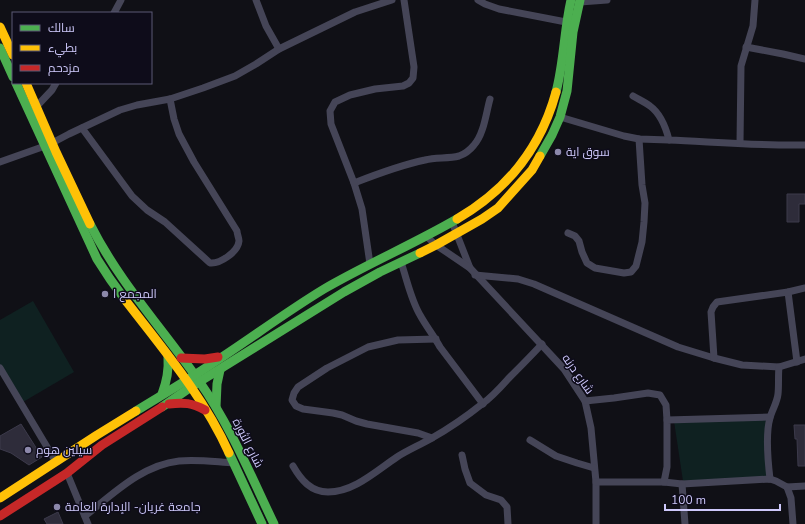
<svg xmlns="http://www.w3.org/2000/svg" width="805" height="524" viewBox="0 0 805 524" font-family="'Nunito Sans',Cairo,sans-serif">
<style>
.green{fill:#0f2121}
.building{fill:#2e2c3a;stroke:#3c3a4b}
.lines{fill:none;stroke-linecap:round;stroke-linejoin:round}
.street{stroke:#454557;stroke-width:7}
.fast{stroke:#4caf50;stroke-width:9}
.slow{stroke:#ffc107;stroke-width:9}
.jam{stroke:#c62828;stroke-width:9}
.poi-dot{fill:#8c88ab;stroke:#0e0c1a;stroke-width:1.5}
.labels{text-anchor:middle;stroke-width:3;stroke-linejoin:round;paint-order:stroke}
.poi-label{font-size:12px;fill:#cec9fb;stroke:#0e0c1a;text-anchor:start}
.street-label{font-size:12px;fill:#cec9fb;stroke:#0e0c1a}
</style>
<rect width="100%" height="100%" fill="#101016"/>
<g class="green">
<polygon points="33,301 74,372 23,402 0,365 0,320"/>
<path d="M 766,419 C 764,440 764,457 767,477 L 683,481 L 674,421 Z"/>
</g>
<g class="building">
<polygon points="787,194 805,194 805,204 799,204 799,222 787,222"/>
<polygon points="21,424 42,457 29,465 11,453 0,449 0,436"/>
<polygon points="794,425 805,425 805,466 798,466 797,439 795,439"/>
<polygon points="58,512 63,524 47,524 44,519"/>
</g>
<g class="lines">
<g class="street">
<polyline points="256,0 266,26 279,49"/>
<polyline points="478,0 485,4 499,9 566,22"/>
<polyline points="580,2 607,0"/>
<polyline points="114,13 121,0"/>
<polyline points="746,47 783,54 805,59"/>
<path d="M 633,96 C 638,99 645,102 650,106 C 661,114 666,128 669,140 C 714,142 760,146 805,145"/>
<polyline points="36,107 52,90 56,83"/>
<polyline points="560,117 624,136 639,139 669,140"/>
<path d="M 82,128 L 132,196 L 147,210 L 165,222 L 210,263 C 220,264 238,252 239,241 C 239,238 237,234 237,231 L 194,162 L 179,134 L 174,119 L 170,99"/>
<polyline points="52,143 69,134 120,110 137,105 170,99 203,88 235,76 256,64 279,49 355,12 392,0"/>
<polyline points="740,143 741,66 753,26 755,0"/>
<polyline points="0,162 45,146"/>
<path d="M 354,183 C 377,174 401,165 425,160 C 436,157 448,159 459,156 C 465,154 470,150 474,145 C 484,134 486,113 490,99"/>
<polyline points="452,222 470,268"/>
<polyline points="568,233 575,236 579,241 582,252 587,263 595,268 624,273 631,272 636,266 642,242 644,222 645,203 642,185 639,139"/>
<polyline points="426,236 436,245 470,268 564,369 585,401 591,428 596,482 596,524"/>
<path d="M 401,262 C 407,280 411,300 420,315 C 426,326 434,336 440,347 L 483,404"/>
<polyline points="370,264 362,209 354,183 331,124 330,111 335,102 350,95 375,89 403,86 409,83 413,78 414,67 404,0"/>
<polyline points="475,275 518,279 534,284 678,347 714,358 742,365 779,367 805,359"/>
<polyline points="788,292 797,362"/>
<polyline points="714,358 711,312 713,307 717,302 788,292 805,288"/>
<polyline points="0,368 56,462"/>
<polyline points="585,401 614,398 648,393 660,395 666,405 667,420"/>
<polyline points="432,438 418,433 367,424 356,421 342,415 333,413 303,409 296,406 292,400 294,393 298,387 327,368 368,347 398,340 436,339"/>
<polyline points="530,440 556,456 577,463 594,468"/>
<polyline points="462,455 465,469 470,483 486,495 501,500 507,507 508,524"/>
<path d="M 293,466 C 301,480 311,492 328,492 C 354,492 376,471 397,457 C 408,450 420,445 432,438 C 448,429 467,416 482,404 C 492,397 500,388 508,379 C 519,368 531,356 542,344"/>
<polyline points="67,473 88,524"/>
<path d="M 770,479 C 768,462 765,435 770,418 C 772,410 777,403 778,394 C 779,385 778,376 779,367"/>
<polyline points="596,482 664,482 682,484 770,479 776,481 787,487 805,486"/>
<polyline points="664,482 667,467 667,420 770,417"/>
<polyline points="682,484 685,524"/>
<polyline points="787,487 791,498 793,524"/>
<path d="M 85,516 C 113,494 142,465 179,461 C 197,459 216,462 234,463"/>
</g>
<g class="fast">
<polyline points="0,48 13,77"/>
<polyline points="16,83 97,259 110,279 126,301"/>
<path d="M 556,92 C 564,62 564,30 571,0"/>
<polyline points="540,156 552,135 560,117 567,91 573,32 580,0"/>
<path d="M 90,224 C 119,282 162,328 199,381 C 230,425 251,476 274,524"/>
<path d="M 162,394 C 167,381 169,371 168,357"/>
<polyline points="162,407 191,387 344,292 380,272 420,253"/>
<polyline points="216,407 217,384 220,370"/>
<path d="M 136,411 C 162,395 188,380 213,363 C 250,339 286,312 324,289 C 367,264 414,244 457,219"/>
<polyline points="229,453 262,524"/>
</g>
<g class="slow">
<polyline points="0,27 13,55"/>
<polyline points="26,83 56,152 90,224"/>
<path d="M 457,219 C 507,190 541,147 556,92"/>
<polyline points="420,253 436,245 482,219 498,208 532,170 540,156"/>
<path d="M 126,301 C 163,349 204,397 229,453"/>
<polyline points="0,498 97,435 136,411"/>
</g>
<g class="jam">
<polyline points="181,358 205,359 218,357"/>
<path d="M 169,404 C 184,402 192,403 205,410"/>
<polyline points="0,516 67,473 102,445 162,407"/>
</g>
</g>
<g class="poi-dot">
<circle cx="558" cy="152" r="4"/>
<circle cx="105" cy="294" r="4"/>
<circle cx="28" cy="450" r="4"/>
<circle cx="57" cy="507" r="4"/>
</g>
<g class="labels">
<g class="poi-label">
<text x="566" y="156">سوق اية</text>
<text x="113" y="298">المجمع ا</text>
<text x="36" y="454">سيلين هوم</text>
<text x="65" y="511">جامعة غريان- الإدارة العامة</text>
</g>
<g class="street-label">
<text transform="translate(578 374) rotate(55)" y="4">شارع درنه</text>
<text transform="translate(248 443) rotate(63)" y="4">شارع الثورة</text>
</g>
</g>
<rect x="12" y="12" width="140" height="72" fill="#0e0c1a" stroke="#5b5874"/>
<rect x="20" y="25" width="20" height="6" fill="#4caf50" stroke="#5b5874"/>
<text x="48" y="32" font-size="12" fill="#cec9fb">سالك</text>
<rect x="20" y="45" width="20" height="6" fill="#ffc107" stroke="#5b5874"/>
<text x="48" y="52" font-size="12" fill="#cec9fb">بطيء</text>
<rect x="20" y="65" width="20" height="6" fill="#c62828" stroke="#5b5874"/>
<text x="48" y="72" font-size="12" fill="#cec9fb">مزدحم</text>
<path d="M665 504v6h115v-6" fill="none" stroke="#cec9fb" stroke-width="2"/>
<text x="671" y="504" font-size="12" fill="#cec9fb" stroke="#0e0c1a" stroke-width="3" paint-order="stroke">100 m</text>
</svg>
